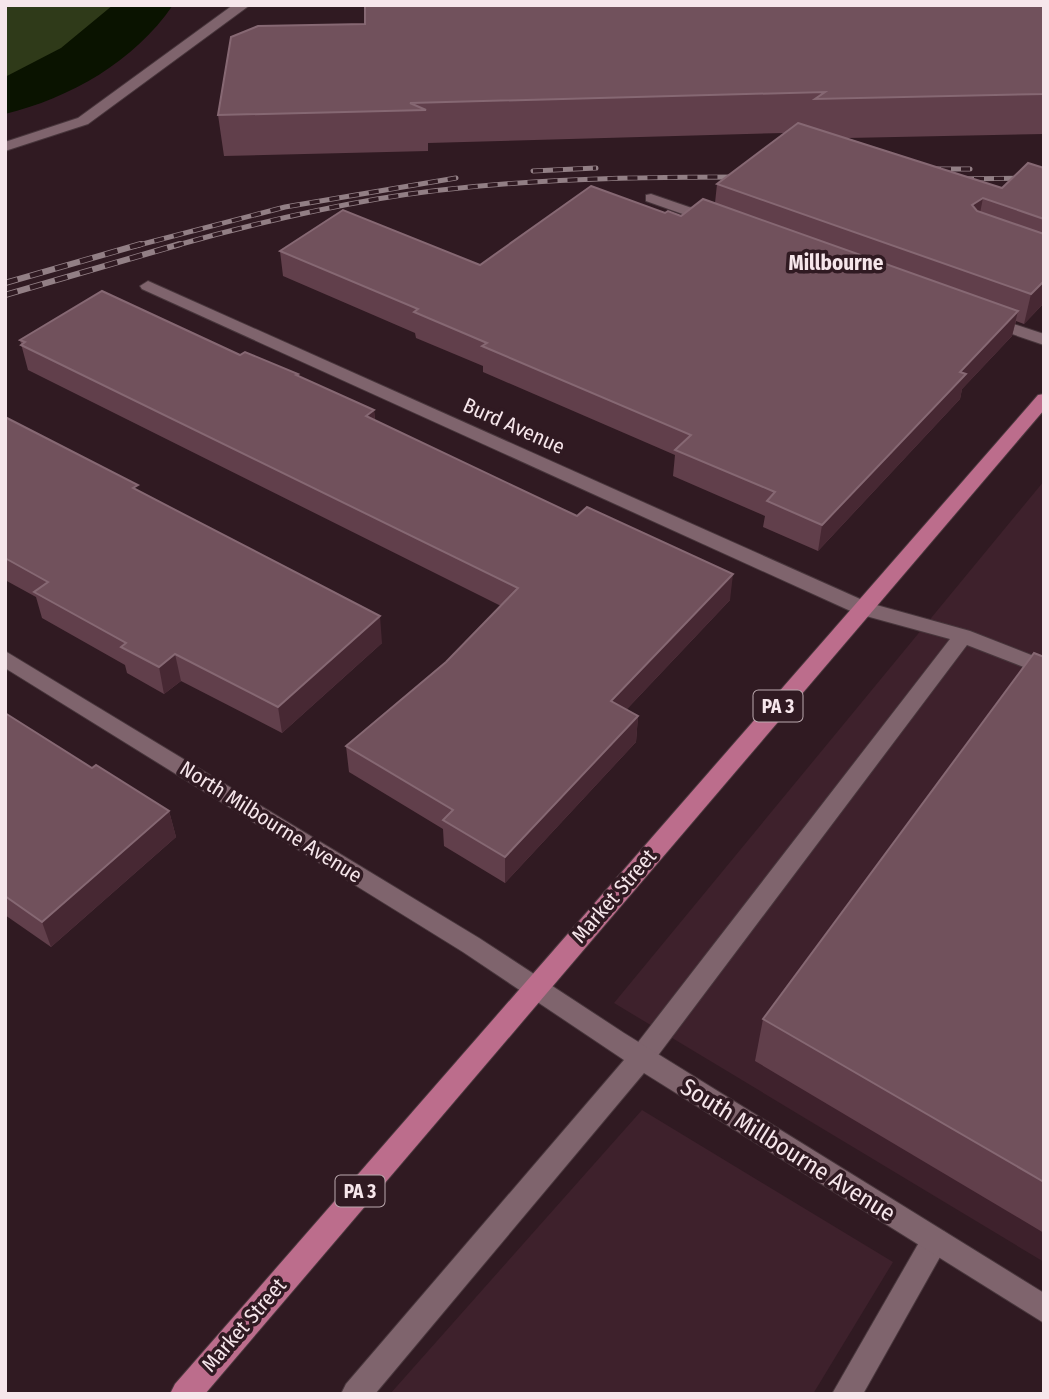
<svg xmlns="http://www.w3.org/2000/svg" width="1049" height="1399" viewBox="0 0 1049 1399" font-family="'Fira Sans Condensed',sans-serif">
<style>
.built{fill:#3e212c}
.green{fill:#2f3a19}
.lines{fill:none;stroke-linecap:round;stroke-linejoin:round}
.river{fill:#0a1300;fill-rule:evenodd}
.lane-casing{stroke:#48363c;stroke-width:2}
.street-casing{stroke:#48363c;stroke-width:2}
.primary-casing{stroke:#48363c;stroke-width:2}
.lane{fill:#7f646d;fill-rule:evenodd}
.street{fill:#7f646d;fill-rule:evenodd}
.primary{fill:#bc6d8c;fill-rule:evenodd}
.rail-far1-casing{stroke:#927f85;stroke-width:5}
.rail-casing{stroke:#927f85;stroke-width:6}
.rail-far1{stroke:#301a22;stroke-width:3.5;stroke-dasharray:10;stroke-linecap:butt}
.rail{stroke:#301a22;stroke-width:4.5;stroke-dasharray:13;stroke-linecap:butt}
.wall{fill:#613f4b}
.shaded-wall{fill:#472833}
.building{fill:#71515c;stroke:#866873;stroke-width:2}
.labels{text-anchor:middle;stroke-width:7;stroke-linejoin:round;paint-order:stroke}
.shield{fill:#301a22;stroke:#bba9af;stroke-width:2}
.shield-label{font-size:19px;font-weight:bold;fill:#f6e6eb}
.far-quarter-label{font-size:21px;font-weight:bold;fill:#f6e6eb;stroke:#301a22}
.street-label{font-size:21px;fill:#f6e6eb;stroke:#301a22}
.near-street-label{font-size:24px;fill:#f6e6eb;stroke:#301a22}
</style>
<rect width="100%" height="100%" fill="#301a22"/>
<g class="built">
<polygon points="1044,481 1044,1262 614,1003"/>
<polygon points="642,1110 893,1262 813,1394 390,1394"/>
</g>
<polygon class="green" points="5,5 144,5 53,79 5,96"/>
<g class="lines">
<path class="river" d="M 113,5 L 173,5 C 134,62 70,98 5,114 L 5,77 L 61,48 Z"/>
<g class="lane-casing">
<g id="lane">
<polygon points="233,5 250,5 88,124 5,151 5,142 78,118"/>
<polygon points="862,601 970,631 1044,660 1044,675 967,645 650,1066 641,1069 632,1066 628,1058 632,1050 950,639 855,613 852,608 855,603"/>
<polygon points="935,1228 945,1232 949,1241 863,1394 832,1394 925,1232"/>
</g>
</g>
<g class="street-casing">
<g id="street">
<polygon points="651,194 718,217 721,220 718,223 708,223 646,201 646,195"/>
<polygon points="148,281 869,603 872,608 862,615 855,613 142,289 140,286"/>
<polygon points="986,315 1044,334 1044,345 980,323 980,317"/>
<polygon points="5,651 479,938 624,1033 1044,1293 1044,1323 644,1073 375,1394 341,1394 346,1384 624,1060 463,952 5,668"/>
</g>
</g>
<g class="primary-casing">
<polygon id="primary" points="1044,394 1044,410 205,1394 170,1394 175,1384 1038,395"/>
</g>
<use href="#lane" class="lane"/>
<use href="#street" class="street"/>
<use href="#primary" class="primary"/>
<g class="rail-far1-casing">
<g id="rail-far1">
<polyline points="921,169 970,169"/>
<polyline points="533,171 596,168"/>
<polyline points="954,179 1044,178"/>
<polyline points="135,246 285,207 456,178"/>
<path d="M 174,246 C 241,227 308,211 377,199 C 498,179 621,177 744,177"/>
</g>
</g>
<g class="rail-casing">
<g id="rail">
<polyline points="5,283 141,244"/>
<polyline points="5,295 180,244"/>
</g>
</g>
<use href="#rail-far1" class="rail-far1"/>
<use href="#rail" class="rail"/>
</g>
<g class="wall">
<polygon points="1044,5 1044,134 847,138 1002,188 1044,168 1044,303 1024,324 1016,321 1012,336 962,389 960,399 818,551 763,527 765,516 673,476 675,455 483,372 483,366 416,338 415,333 283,276 280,251 480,265 665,213 681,216 715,203 717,184 784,133 428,143 428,151 224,156 218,115"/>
<polygon points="20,340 240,355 298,374 298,376 374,410 375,420 730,600 626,710 638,716 636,742 505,883 444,846 443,829 349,772 346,746 446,662 501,606 28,370"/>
<polygon points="5,417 140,492 382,643 282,733 181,681 164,694 127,673 125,665 42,618 36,597 5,580"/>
<polygon points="1044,657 1044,1233 755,1061 763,1019"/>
<polygon points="5,713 92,768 169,811 176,837 51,947 5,915"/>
</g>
<g class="shaded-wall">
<polygon points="983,198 977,228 972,205"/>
<polygon points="1044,281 1044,303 1024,324 1031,294"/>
<polygon points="1018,311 1012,336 962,389 960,399 818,551 822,525 960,372"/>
<polygon points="374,410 376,436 366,416"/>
<polygon points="733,574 730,600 609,728 611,701"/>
<polygon points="380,616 382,643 282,733 278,707"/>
<polygon points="175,654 181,681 164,694 159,667"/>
<polygon points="638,716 636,742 505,883 505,857"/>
<polygon points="169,811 176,837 51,947 42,922"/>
</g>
<g class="building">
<polygon points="365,5 1044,5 1044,94 815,99 825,92 410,103 426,110 218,115 231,37 258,26 365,24"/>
<polygon points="798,123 1002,188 1028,163 1044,168 1044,219 983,198 972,205 977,211 1044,234 1044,281 1031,294 717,184"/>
<polygon points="591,186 665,213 668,211 681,216 703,199 1018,311 960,372 966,374 822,525 767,501 775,492 675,450 691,435 482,346 487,343 414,312 418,309 280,251 343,210 480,265"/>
<polygon points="102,291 240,355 245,352 298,374 296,375 374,410 366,416 577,516 587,507 733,574 611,701 638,716 505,857 443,820 453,810 346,746 446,662 518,588 21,345 25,342 20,340"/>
<polygon points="5,417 138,485 133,488 380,616 278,707 175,654 159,667 121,647 126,643 34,592 48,582 5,558"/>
<polygon points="1034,653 1044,657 1044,1182 763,1019"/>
<polygon points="5,713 92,768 96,765 169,811 42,922 5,896"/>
</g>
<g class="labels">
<g class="shield">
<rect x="753.5" y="690.5" width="49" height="31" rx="5"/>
<rect x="335.5" y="1175.5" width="49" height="31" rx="5"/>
</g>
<g class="shield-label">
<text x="778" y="713">PA 3</text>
<text x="360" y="1198">PA 3</text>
</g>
<g class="far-quarter-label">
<text x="836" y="270">Millbourne</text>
</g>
<g class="street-label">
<text transform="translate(514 426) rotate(24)" y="7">Burd Avenue</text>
<text transform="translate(271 822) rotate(32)" y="7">North Milbourne Avenue</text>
<text transform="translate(614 896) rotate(-49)" y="7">Market Street</text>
<text transform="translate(244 1325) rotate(-49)" y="7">Market Street</text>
</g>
<g class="near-street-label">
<text transform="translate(788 1150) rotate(32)" y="8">South Millbourne Avenue</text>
</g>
</g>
<rect width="1049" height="1399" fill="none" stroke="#f6e6eb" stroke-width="14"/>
</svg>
